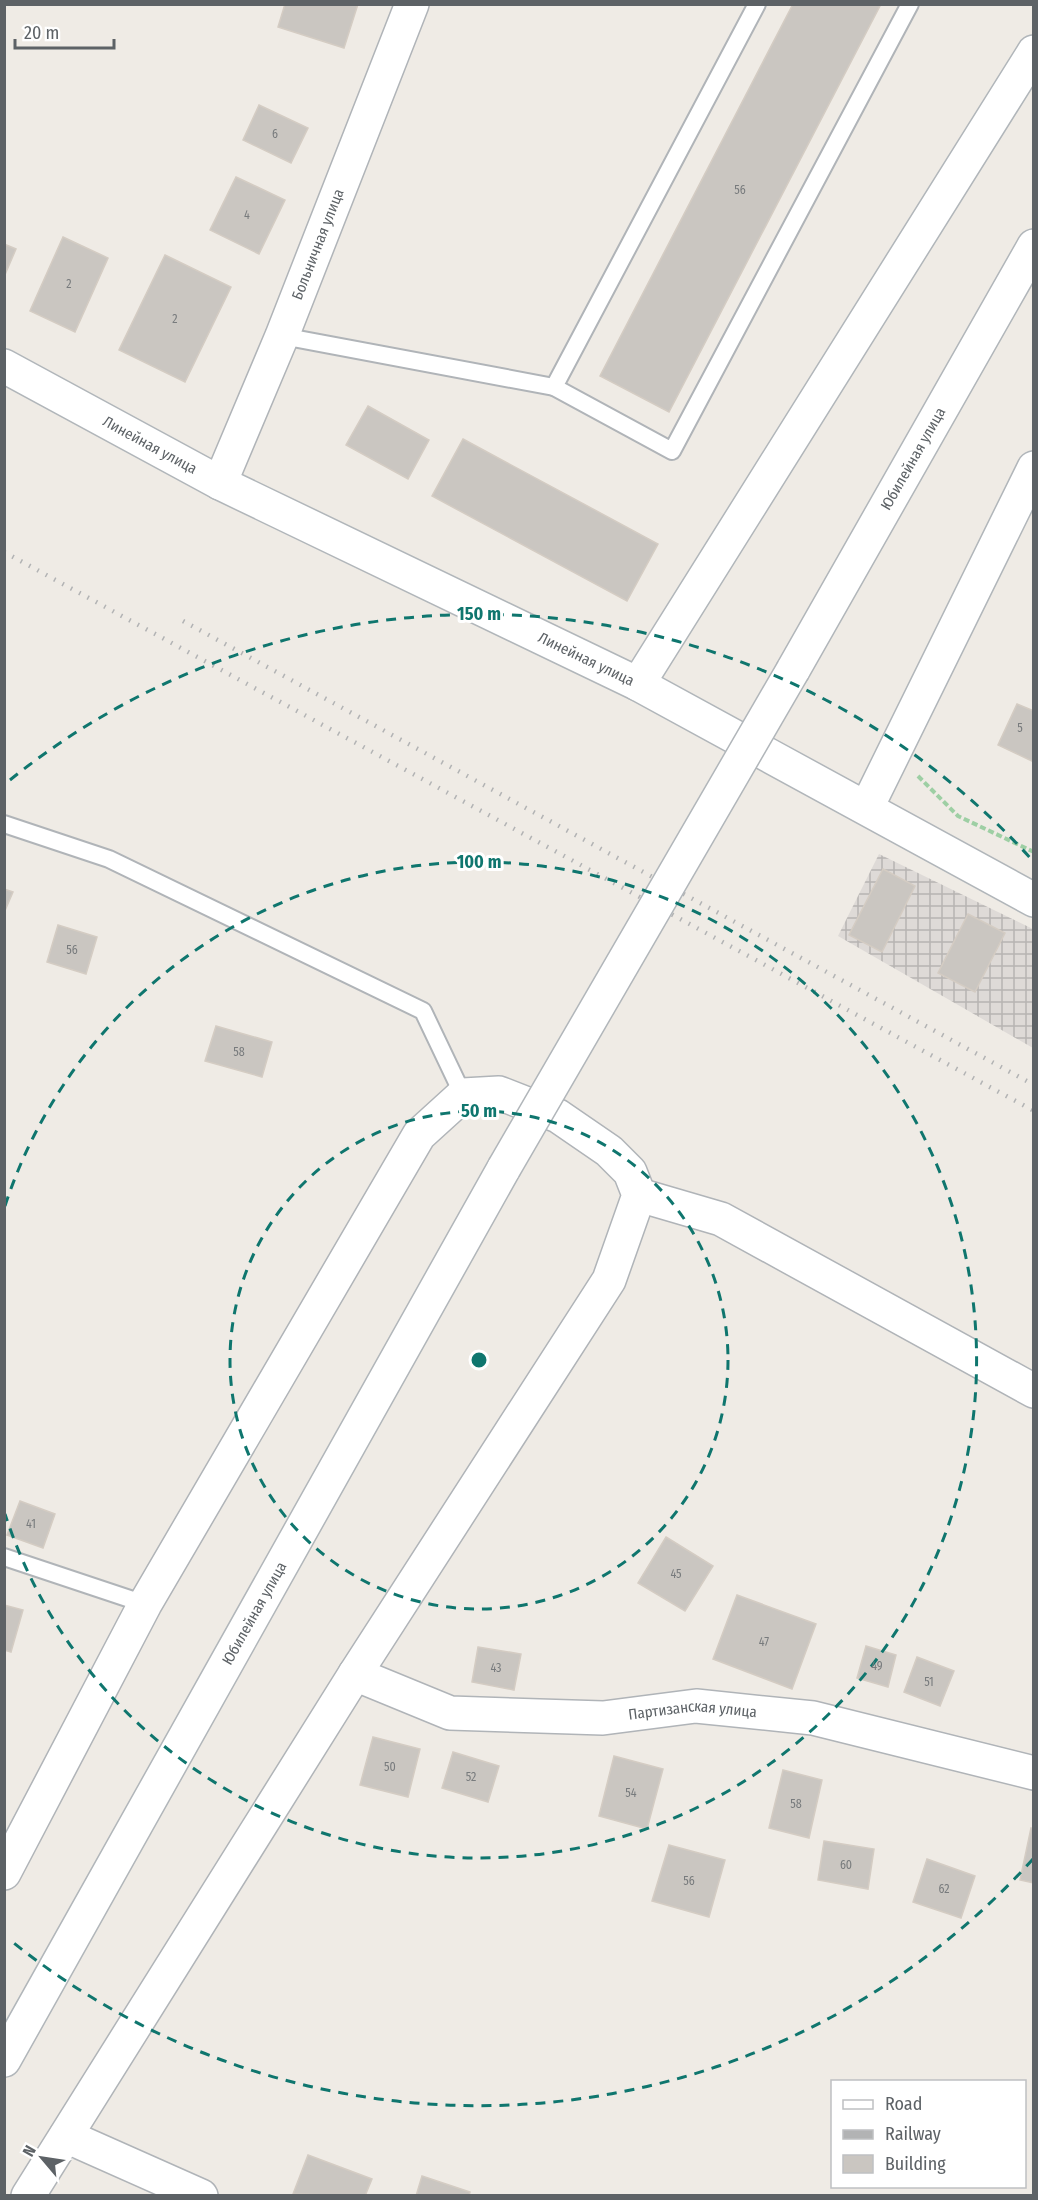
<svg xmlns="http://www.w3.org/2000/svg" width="1038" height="2200" viewBox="0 0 1038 2200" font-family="'Fira Sans Condensed',sans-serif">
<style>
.industrial{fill:url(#industrial-grid)}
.building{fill:#cac6c1;stroke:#d4ccc3;stroke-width:1.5}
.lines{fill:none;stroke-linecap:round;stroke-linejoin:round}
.lane-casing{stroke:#b0b4b8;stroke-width:20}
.street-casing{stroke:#b0b4b8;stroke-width:36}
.secondary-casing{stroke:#b1b6ba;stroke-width:36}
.path{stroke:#9ecfa4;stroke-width:4;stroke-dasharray:6 3;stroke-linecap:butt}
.lane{stroke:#fff;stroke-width:16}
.street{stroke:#fff;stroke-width:33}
.secondary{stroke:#fff;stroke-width:33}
.rail{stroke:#b2b3b4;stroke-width:4.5;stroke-dasharray:1.5 8;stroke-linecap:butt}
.secondary-bridge-casing{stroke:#b1b6ba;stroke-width:36;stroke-linecap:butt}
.secondary-bridge{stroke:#fff;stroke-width:33}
.ring{fill:none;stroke:#0f766e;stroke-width:3;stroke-dasharray:10 8}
.labels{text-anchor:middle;stroke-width:6;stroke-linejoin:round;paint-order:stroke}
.number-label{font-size:12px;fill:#787b7d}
.street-label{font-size:15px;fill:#5d6266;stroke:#fff}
.centre{fill:#0f766e;stroke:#fff;stroke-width:3}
.ring-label{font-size:18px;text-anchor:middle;font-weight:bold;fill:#0f766e;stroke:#fff;stroke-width:6;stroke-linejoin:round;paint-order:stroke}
</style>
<defs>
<pattern id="industrial-grid" width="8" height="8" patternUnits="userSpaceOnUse" patternTransform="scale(1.5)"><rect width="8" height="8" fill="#dedad7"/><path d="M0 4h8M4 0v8" fill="none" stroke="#b7b4b2"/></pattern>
</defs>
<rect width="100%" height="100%" fill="#efebe5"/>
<polygon class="industrial" points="879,854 1033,929 1033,1048 838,936"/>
<g class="building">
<polygon points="285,4 358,4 344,48 278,27"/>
<polygon points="793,4 881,4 669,412 600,376"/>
<polygon points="259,105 308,128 291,163 243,140"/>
<polygon points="236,177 285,200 259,254 210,230"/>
<polygon points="63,237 108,258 75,332 30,311"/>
<polygon points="4,244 16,249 4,277"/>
<polygon points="165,255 231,287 185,382 119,350"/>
<polygon points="368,406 429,440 408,479 346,445"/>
<polygon points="463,439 658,544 627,601 432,496"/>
<polygon points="1017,704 1034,711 1034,762 998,745"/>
<polygon points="883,869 915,886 882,952 849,935"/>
<polygon points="4,889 13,892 4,913"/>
<polygon points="968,914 1005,933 975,992 938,973"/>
<polygon points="58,925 97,937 86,974 47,962"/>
<polygon points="216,1026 272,1042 262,1077 205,1061"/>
<polygon points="20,1501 55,1514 43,1548 7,1535"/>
<polygon points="666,1537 713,1566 685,1611 638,1583"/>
<polygon points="737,1595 816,1624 792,1689 713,1659"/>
<polygon points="4,1605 23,1610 11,1652 4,1650"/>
<polygon points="866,1646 896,1655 888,1687 857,1678"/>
<polygon points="478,1647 521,1654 514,1690 472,1682"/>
<polygon points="917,1657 954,1671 940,1706 904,1692"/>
<polygon points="373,1737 420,1749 408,1797 360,1785"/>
<polygon points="453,1752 499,1766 488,1802 442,1788"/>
<polygon points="614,1756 663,1769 647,1829 599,1816"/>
<polygon points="783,1770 822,1780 809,1838 769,1828"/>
<polygon points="1031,1828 1034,1829 1034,1883 1020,1880"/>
<polygon points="824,1841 874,1849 868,1889 818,1880"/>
<polygon points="669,1845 725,1860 709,1917 652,1901"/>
<polygon points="927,1859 975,1876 961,1918 913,1902"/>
<polygon points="308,2155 372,2179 365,2196 293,2194"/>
<polygon points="422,2176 470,2192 469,2196 416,2196"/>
</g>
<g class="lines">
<g class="lane-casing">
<g id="lane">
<polyline points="757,4 554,387 672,451 910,4"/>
<polyline points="282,336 554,387"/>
<polyline points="4,824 109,859 423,1011 463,1095"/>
<polyline points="4,1557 145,1604"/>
</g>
</g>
<g class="street-casing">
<g id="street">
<path id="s1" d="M 220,483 L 282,336 L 412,4"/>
<polyline points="639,1195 721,1219 1034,1391"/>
<path id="s2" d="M 355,1674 L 450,1713 L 603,1718 L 696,1706 L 813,1718 L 1034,1773"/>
<polyline points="4,1873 145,1604 419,1135 463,1095 499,1093 558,1116 609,1151 630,1172 639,1195 609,1280 355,1674 28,2196"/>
<polyline points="66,2136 201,2196"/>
</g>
</g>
<g class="secondary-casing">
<g id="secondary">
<path id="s3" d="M 4,366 L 220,483 L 638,684 L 1034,900"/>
<path id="s4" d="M 793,670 L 1034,246"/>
<polyline points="638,684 1034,52"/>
<polyline points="867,807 1034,468"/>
<path id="s5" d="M 4,2060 L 504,1168"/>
</g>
</g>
<polyline class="path" points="918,776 958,816 1034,852"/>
<use href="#lane" class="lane"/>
<use href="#street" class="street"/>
<use href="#secondary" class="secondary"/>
<g class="rail">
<polyline points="4,552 1034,1111"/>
<polyline points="183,621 1034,1085"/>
</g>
<g class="secondary-bridge-casing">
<polyline id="secondary-bridge" points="504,1168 793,670"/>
</g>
<use href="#secondary-bridge" class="secondary-bridge"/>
</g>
<g class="ring">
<circle cx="479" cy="1360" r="249"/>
<path d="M5 1206A498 498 0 1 1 5 1514"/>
<path d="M1033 1859A746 746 0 0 1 10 1940M10 780A746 746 0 0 1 1033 861"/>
</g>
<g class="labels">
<g class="number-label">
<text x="275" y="138">6</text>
<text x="740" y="194">56</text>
<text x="247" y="219">4</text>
<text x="69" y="288">2</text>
<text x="175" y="323">2</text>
<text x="1020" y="732">5</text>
<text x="72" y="954">56</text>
<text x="239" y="1056">58</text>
<text x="31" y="1528">41</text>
<text x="676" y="1578">45</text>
<text x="764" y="1646">47</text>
<text x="877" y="1670">49</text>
<text x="496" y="1672">43</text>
<text x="929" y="1686">51</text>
<text x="390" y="1771">50</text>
<text x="471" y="1781">52</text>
<text x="631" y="1797">54</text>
<text x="796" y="1808">58</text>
<text x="846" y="1869">60</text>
<text x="689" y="1885">56</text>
<text x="944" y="1893">62</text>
</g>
<g class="street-label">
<text dy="5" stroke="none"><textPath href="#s1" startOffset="258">Больничная улица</textPath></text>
<text dy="5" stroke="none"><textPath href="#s3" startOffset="166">Линейная улица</textPath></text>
<text dy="5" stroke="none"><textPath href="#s4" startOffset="243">Юбилейная улица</textPath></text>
<text dy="5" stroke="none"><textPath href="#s3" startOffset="652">Линейная улица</textPath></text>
<text dy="5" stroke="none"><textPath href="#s5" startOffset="512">Юбилейная улица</textPath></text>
<text dy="5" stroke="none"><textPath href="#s2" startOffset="346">Партизанская улица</textPath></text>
</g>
</g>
<circle cx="479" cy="1360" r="9" class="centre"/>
<g class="ring-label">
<text x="479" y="620">150 m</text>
<text x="479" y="868">100 m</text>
<text x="479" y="1117">50 m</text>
</g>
<rect width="1038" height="2200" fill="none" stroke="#5d6266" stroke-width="12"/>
<rect x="831" y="2080" width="195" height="108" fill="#ffffff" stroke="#bec0c2" stroke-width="1.5"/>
<rect x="843" y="2100" width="30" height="9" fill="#ffffff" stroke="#bec0c2" stroke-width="1.5"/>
<text x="885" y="2110" font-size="18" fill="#5d6266">Road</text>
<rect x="843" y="2130" width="30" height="9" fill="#b2b3b4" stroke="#bec0c2" stroke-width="1.5"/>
<text x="885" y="2140" font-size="18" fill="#5d6266">Railway</text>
<rect x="843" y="2155" width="30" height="18" fill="#cac6c1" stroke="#bec0c2" stroke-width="1.5"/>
<text x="885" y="2170" font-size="18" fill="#5d6266">Building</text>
<g transform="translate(42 2158) rotate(299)" stroke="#ffffff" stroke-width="4.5" paint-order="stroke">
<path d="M0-4.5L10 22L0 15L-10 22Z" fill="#5d6266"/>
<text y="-9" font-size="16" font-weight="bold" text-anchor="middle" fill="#5d6266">N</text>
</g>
<path d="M15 39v9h99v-9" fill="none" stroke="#5d6266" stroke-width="3"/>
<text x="24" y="39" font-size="18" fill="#5d6266" stroke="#ffffff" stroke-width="4.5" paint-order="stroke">20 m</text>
</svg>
